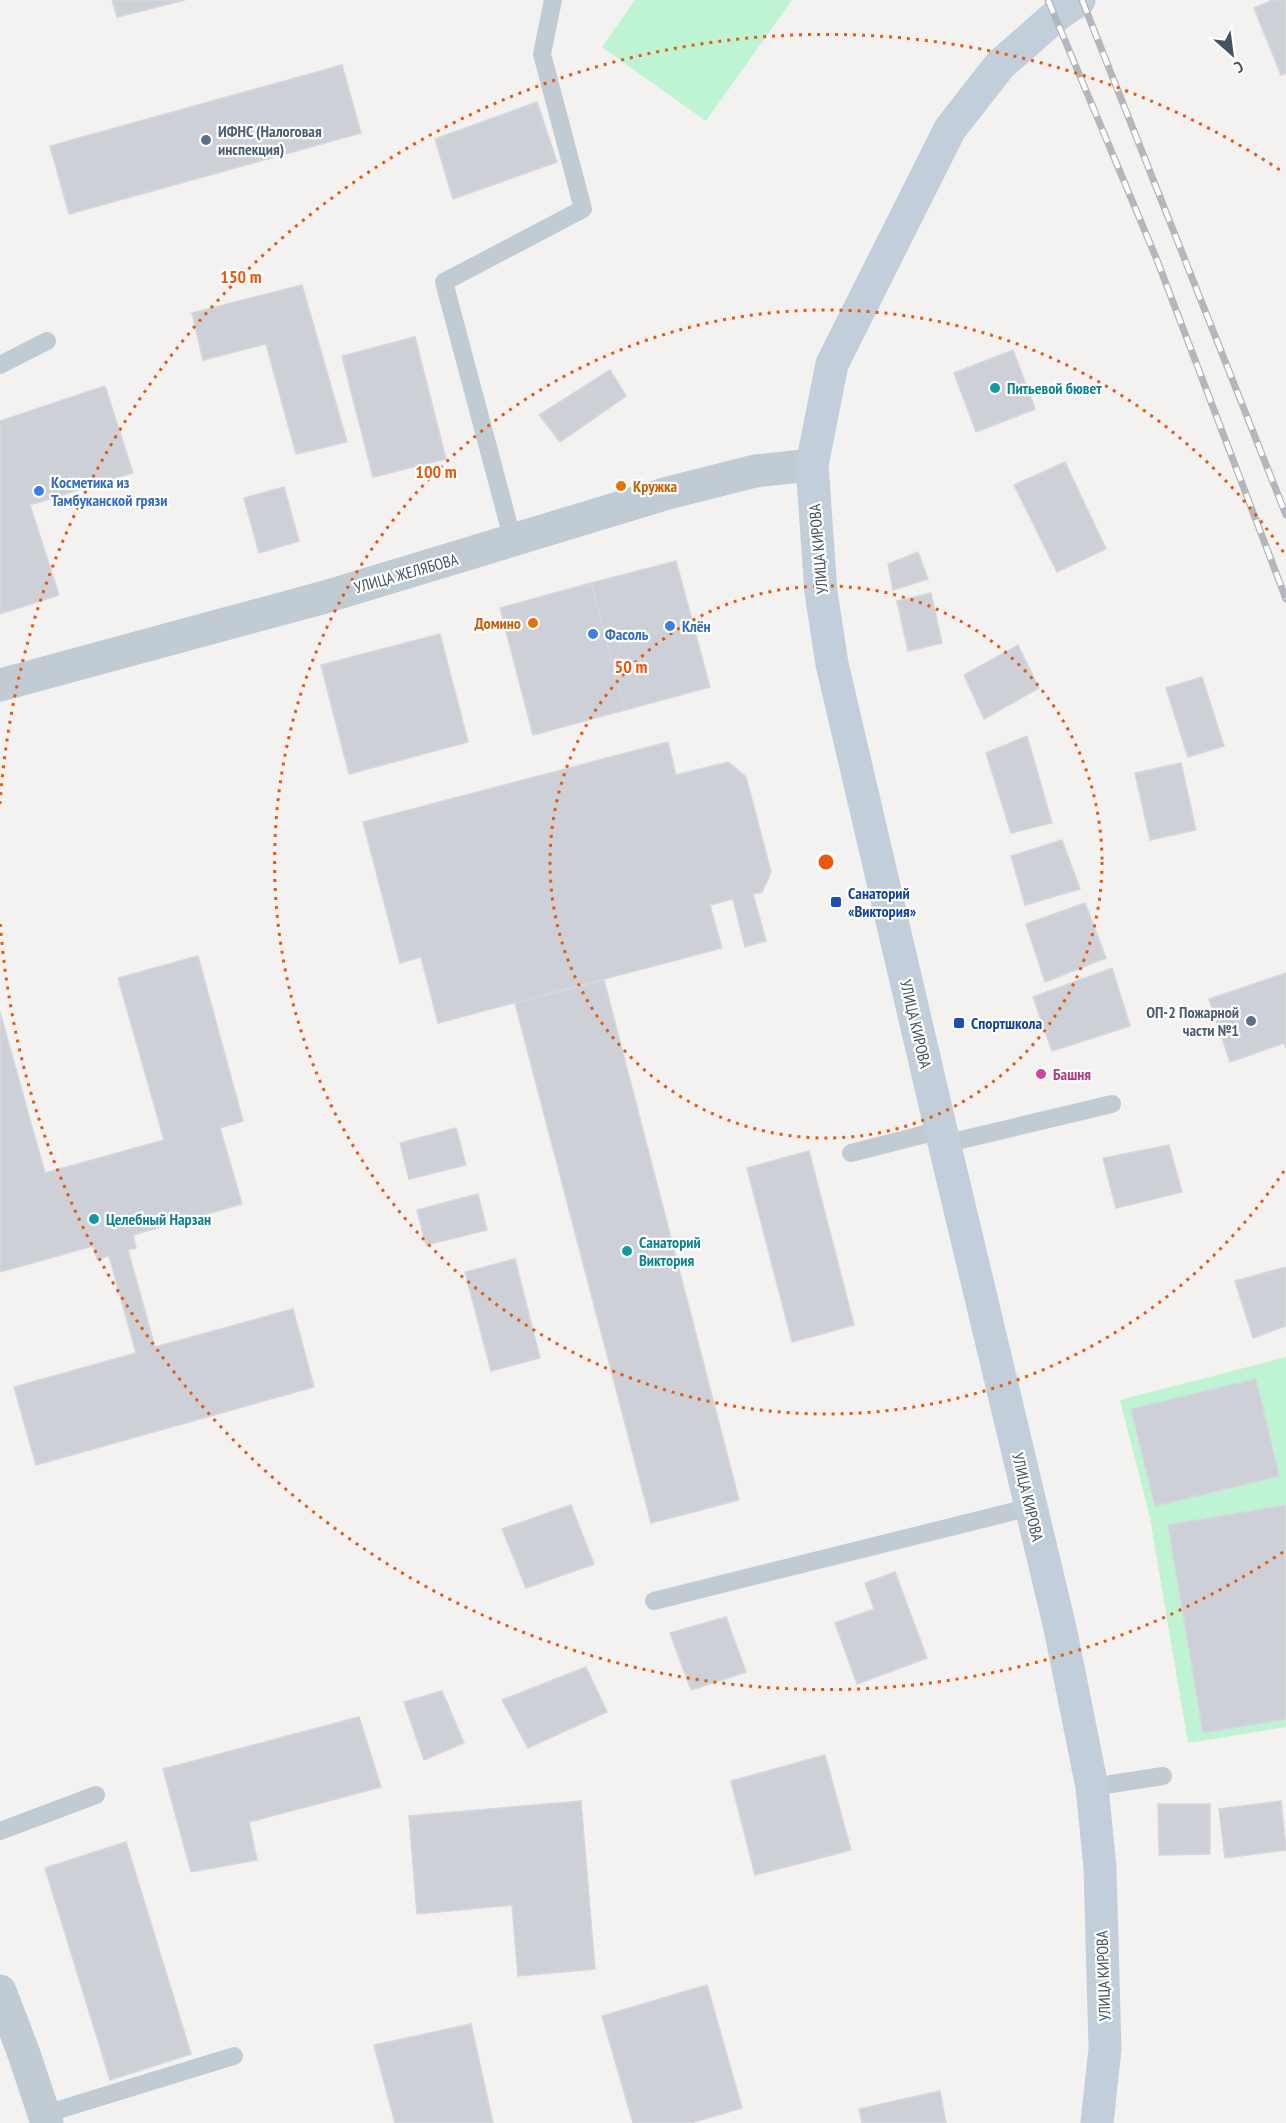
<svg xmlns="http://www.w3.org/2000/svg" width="1286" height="2123" viewBox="0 0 1286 2123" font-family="'PT Sans Narrow',sans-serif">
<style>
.green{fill:#bef3d3}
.building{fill:#cdd0d6;stroke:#d5d7dd;stroke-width:1.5}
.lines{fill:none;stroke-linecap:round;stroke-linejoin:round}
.lane{stroke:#c1cbd4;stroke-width:18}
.street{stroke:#c1cbd4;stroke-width:33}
.secondary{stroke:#c3cedb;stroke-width:33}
.rail-casing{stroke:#b3b6bc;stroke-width:7}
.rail{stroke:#fff;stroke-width:4.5;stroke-dasharray:14;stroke-linecap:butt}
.ring{fill:none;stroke:#e8590c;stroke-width:3;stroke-dasharray:3 6}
.service-dot{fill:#5c6f8a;stroke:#fff;stroke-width:2}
.culture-dot{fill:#0f9aa8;stroke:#fff;stroke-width:2}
.food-dot{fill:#e8710a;stroke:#fff;stroke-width:2}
.shop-dot{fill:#3f7fe0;stroke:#fff;stroke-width:2}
.transit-dot{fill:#1a4fb4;stroke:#fff;stroke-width:2}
.hotel-dot{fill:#d1479c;stroke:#fff;stroke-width:2}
.labels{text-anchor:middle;stroke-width:4.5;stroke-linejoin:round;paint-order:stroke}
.service-label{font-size:16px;font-weight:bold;fill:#4e5e75;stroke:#fff;text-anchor:start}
.culture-label{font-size:16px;font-weight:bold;fill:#0d838f;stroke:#fff;text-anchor:start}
.shop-label{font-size:16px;font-weight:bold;fill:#366cbe;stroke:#fff;text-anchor:start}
.food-label{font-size:16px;font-weight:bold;fill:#c56008;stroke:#fff;text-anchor:start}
.street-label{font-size:16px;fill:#475460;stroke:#fff}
.transit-label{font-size:16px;font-weight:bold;fill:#164399;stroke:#fff;text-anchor:start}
.hotel-label{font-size:16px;font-weight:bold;fill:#b23c85;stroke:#fff;text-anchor:start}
.centre{fill:#e8590c;stroke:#fff;stroke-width:3}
.ring-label{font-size:18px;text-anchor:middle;font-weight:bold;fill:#e8590c;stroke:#fff;stroke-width:4.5;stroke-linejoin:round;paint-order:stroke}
</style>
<rect width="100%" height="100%" fill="#f4f1f1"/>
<g class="green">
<polygon points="635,0 792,0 706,121 602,47"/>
<polygon points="1286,1357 1286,1727 1188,1743 1150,1518 1120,1400"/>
</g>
<g class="building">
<polygon points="112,0 185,0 117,17"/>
<polygon points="1273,0 1286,0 1286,73 1281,75 1254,8"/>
<polygon points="342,65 361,133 69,214 50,146"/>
<polygon points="537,102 557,162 453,199 435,139"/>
<polygon points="302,285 347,442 296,454 266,344 203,360 192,313"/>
<polygon points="415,337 446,459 373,477 342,356"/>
<polygon points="1013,350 1035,409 976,432 954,373"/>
<polygon points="610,370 626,396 560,442 539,415"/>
<polygon points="105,386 133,473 30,505 59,595 0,614 0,421"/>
<polygon points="1065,462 1106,549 1057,572 1014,485"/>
<polygon points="284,487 299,541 259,553 244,498"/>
<polygon points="918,552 928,579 893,590 888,564"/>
<polygon points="676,561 710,687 625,710 591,583"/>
<polygon points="591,583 625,710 533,735 500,608"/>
<polygon points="931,593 942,643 908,651 897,601"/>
<polygon points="440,634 468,742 349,774 321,665"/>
<polygon points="1018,645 1039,688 984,719 964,675"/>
<polygon points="1202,677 1224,746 1188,757 1166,688"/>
<polygon points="1027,736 1052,823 1011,833 986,753"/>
<polygon points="668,742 676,775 728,762 746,777 771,872 762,892 753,894 766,941 745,947 733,899 710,905 722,948 438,1023 421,957 400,963 363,822"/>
<polygon points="1181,763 1196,830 1150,840 1135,773"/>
<polygon points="1062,840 1080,889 1025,905 1011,856"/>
<polygon points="1085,903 1106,958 1045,982 1026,924"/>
<polygon points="198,956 243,1121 220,1128 242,1204 133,1235 136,1248 128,1250 155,1347 293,1309 314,1387 36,1465 14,1387 136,1353 109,1256 97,1259 93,1246 0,1272 0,1012 45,1173 164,1140 118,978"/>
<polygon points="1112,968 1130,1026 1052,1051 1033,997"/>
<polygon points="1286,973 1286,1048 1284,1043 1230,1062 1209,999"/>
<polygon points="604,980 739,1500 651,1523 515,1003"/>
<polygon points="456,1128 466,1165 409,1179 400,1143"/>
<polygon points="1169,1145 1182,1192 1116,1208 1103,1158"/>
<polygon points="809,1151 854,1325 792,1342 747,1168"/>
<polygon points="478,1194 487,1230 426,1245 417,1210"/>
<polygon points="515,1259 540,1358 491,1371 465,1272"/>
<polygon points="1286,1267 1286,1326 1253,1338 1235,1281"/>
<polygon points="1256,1379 1279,1476 1155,1506 1131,1409"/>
<polygon points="571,1505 594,1564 526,1588 502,1529"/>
<polygon points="1286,1505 1286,1719 1203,1733 1168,1525"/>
<polygon points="895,1572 927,1658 857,1684 835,1623 874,1609 865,1583"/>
<polygon points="726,1617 746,1672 691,1690 670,1633"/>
<polygon points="586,1667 607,1712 528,1748 502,1700"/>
<polygon points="442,1691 464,1743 424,1760 404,1702"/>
<polygon points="359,1717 381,1787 249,1822 257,1860 191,1872 163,1769"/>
<polygon points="825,1755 851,1850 755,1875 731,1781"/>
<polygon points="581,1801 595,1969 518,1976 512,1905 417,1914 409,1816"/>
<polygon points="1281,1801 1286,1850 1225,1858 1219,1809"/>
<polygon points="1158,1804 1210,1804 1210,1854 1159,1855"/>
<polygon points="126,1842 191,2054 110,2080 45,1868"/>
<polygon points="707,1985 742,2108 691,2123 633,2123 602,2016"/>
<polygon points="471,2024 493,2123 395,2123 374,2045"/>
<polygon points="940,2091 946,2123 862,2123 859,2109"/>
</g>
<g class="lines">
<g class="lane">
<polyline points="0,365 47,341"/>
<polyline points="513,541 444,282 583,209 542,54 553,0"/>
<polyline points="944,1144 1112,1104"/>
<polyline points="851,1153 941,1130"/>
<polyline points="654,1601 1031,1507"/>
<polyline points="1092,1787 1163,1776"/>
<polyline points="0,1831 96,1795"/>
<polyline points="45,2114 234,2056"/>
</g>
<g class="street">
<polyline points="0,685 325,597 668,493 755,471 812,465"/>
<polyline points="0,1991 24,2054 47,2123"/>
</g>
<polyline class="secondary" points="1079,0 1058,14 1000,65 950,129 832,364 812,465 821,592 832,664 941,1130 1060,1628 1092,1787 1100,1868 1105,2049 1097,2123"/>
<g class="rail-casing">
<g id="rail">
<polyline points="1048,0 1157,260 1286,599"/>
<polyline points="1082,0 1286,515"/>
</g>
</g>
<use href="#rail" class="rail"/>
</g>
<g class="ring">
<circle cx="826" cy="862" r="276"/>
<path d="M1284 1171A552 552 0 1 1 1284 553"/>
<path d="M1283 1552A828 828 0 0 1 0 920M0 804A828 828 0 0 1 1283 172"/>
</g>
<g class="service-dot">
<circle cx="206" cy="140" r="6"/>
<circle cx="1251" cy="1021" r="6"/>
</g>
<g class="culture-dot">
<circle cx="995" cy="388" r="6"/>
<circle cx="94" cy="1219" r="6"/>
<circle cx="627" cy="1251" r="6"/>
</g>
<g class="food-dot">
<circle cx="621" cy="486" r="6"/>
<circle cx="533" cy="623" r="6"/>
</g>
<g class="shop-dot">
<circle cx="39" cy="491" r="6"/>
<circle cx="670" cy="626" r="6"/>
<circle cx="593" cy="634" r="6"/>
</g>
<g class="transit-dot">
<rect x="830" y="896" width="12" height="12" rx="3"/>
<rect x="953" y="1017" width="12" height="12" rx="3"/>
</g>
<circle class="hotel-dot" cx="1041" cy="1074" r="6"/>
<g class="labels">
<g class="service-label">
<text x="218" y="137">ИФНС (Налоговая<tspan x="218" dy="18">инспекция)</tspan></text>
<text x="1239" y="1018" text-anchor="end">ОП-2 Пожарной<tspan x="1239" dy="18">части №1</tspan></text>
</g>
<g class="culture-label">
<text x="1007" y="394">Питьевой бювет</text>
<text x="106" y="1225">Целебный Нарзан</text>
<text x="639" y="1248">Санаторий<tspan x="639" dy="18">Виктория</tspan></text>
</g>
<g class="shop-label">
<text x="51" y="488">Косметика из<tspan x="51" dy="18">Тамбуканской грязи</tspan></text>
<text x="682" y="632">Клён</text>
<text x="605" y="640">Фасоль</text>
</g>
<g class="food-label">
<text x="633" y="492">Кружка</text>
<text x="521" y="629" text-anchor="end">Домино</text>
</g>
<g class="street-label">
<text transform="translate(818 549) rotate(-95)" y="6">УЛИЦА КИРОВА</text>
<text transform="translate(406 573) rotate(-16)" y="6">УЛИЦА ЖЕЛЯБОВА</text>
<text transform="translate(916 1024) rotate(77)" y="6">УЛИЦА КИРОВА</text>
<text transform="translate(1028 1497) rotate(77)" y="6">УЛИЦА КИРОВА</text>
<text transform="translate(1103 1976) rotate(-92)" y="6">УЛИЦА КИРОВА</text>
</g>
<g class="transit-label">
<text x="848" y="899">Санаторий<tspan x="848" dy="18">«Виктория»</tspan></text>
<text x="971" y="1029">Спортшкола</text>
</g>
<g class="hotel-label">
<text x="1053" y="1080">Башня</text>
</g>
</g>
<circle cx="826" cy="862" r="9" class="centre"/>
<g class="ring-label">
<text x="241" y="283">150 m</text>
<text x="436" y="478">100 m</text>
<text x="631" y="673">50 m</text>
</g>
<g transform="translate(1232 54) rotate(152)" stroke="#ffffff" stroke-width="4.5" paint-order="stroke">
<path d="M0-4.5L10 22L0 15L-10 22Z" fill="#475460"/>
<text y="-9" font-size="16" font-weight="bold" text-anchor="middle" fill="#475460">С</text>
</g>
</svg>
